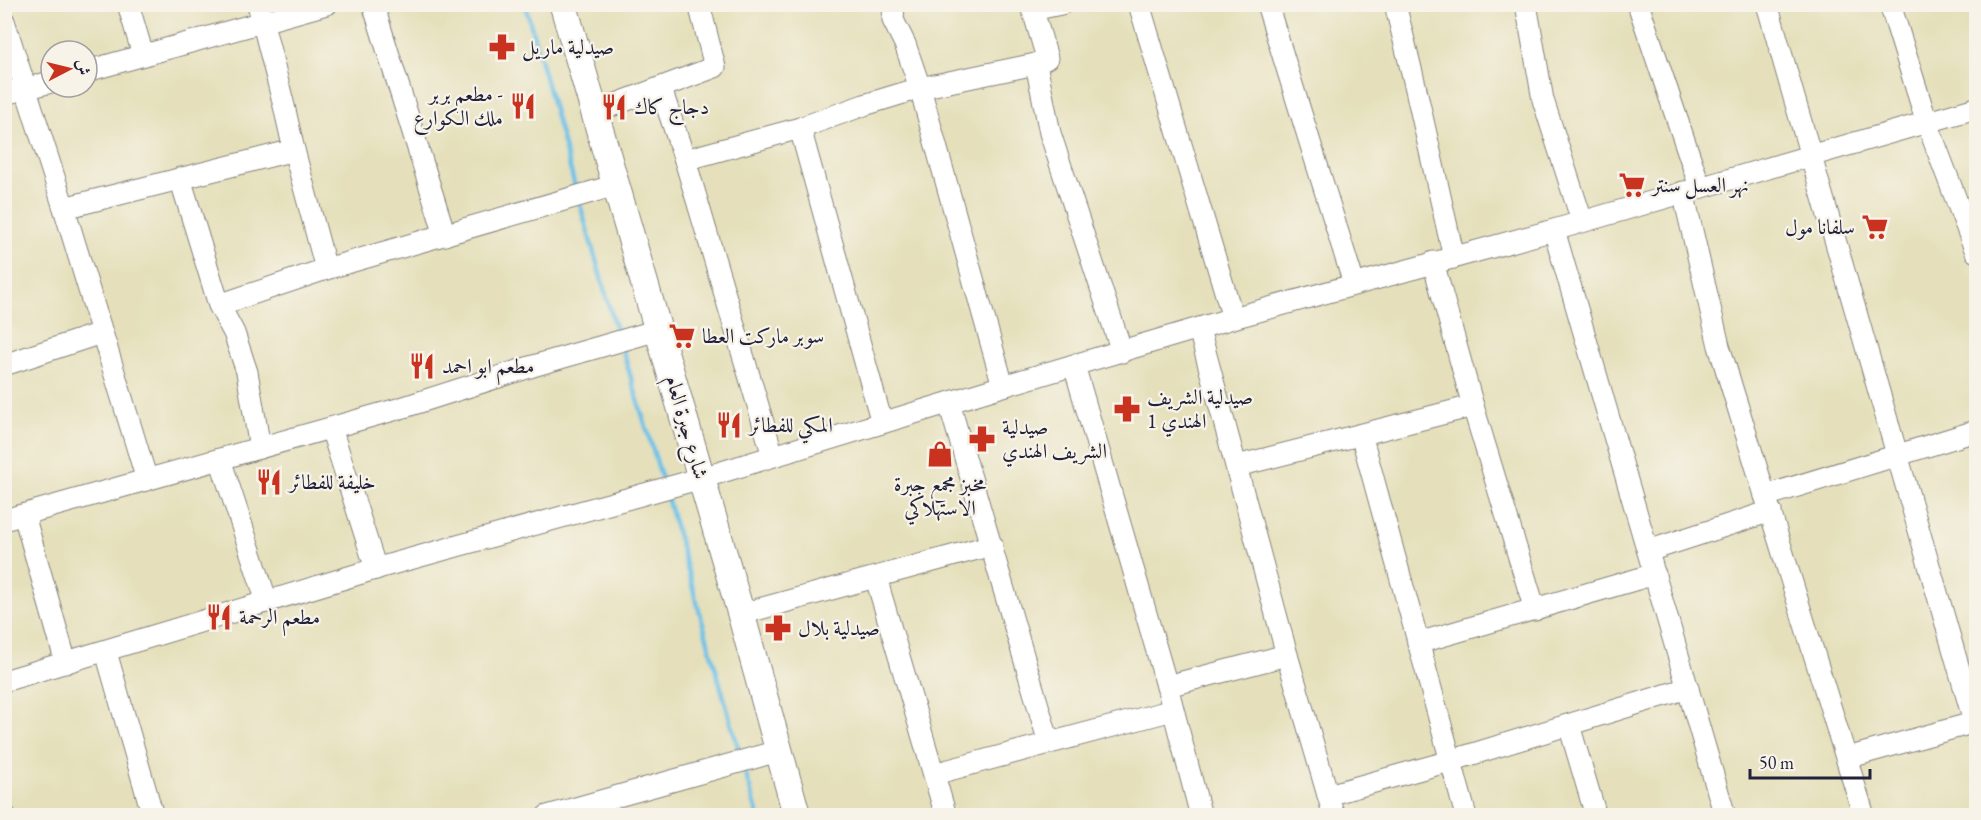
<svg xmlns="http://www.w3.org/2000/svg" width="1981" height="820" viewBox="0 0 1981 820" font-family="'EB Garamond',Amiri,serif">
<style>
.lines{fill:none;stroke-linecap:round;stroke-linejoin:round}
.stream{stroke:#6cc1e8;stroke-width:4.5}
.minor-casing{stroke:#84817b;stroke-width:23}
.major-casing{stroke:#84817b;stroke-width:29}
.minor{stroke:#fff;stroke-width:21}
.major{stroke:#fff;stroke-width:27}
.labels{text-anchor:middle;stroke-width:4.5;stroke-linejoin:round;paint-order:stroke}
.poi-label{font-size:21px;fill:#22223b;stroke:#f7f3e8;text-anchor:start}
.street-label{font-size:21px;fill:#22223b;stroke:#f7f3e8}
</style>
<rect width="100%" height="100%" fill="#f7f3e8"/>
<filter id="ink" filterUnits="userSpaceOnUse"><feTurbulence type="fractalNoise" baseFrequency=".0167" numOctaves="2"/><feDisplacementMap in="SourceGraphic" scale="12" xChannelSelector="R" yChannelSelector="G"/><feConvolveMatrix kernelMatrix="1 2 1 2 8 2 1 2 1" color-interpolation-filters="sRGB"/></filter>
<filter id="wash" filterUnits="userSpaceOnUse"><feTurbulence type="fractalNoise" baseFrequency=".008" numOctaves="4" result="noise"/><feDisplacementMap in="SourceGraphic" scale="24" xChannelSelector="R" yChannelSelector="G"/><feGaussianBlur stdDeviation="1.35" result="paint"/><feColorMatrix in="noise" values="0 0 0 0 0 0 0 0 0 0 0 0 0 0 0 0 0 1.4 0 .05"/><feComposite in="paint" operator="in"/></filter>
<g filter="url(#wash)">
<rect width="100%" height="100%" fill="#e5e0bb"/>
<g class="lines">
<g class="stream">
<polyline points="525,4 576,190"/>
<polyline points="579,201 618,337"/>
<polyline points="622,348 663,483"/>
<polyline points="666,494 740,754"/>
<polyline points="743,765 758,816"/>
</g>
</g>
</g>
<g filter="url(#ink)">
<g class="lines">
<g class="minor-casing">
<g id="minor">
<polyline points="128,4 143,55"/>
<polyline points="258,4 284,106 294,150 326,269"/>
<polyline points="373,4 445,235"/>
<polyline points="894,4 893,20 905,44 920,88 1003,386"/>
<polyline points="1031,4 1047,58 1036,64 1050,133 1122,352"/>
<polyline points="1139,4 1233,318"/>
<polyline points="1267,4 1354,284"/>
<polyline points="1395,4 1415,85 1454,258"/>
<polyline points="1526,4 1543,100 1582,221"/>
<polyline points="1638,4 1700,187"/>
<polyline points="1767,4 1976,728"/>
<polyline points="1890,4 1927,123 1976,252"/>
<polyline points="1032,10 1061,4"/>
<polyline points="4,21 64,208 147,480"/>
<polyline points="87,71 327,4"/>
<polyline points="661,89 685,160 773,456"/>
<polyline points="4,94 51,82"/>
<polyline points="595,112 715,67 699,4"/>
<polyline points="800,128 882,423"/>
<polyline points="685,160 800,128 864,105 920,88 1036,64"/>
<polyline points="180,178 219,305 234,333 247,372 260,448"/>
<polyline points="1683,192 1719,346 1864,816"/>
<polyline points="64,208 294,150"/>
<polyline points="1554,230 1725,816"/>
<polyline points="1433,262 1473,406 1535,610"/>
<polyline points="219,305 326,269 616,185"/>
<polyline points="1199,329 1287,655 1334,816"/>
<polyline points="4,365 101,333"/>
<polyline points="1074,365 1167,686 1201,816"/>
<polyline points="949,403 1049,743"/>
<polyline points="331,428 376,569"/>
<polyline points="1361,434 1466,816"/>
<polyline points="220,459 267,602"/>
<polyline points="1237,466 1473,406"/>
<polyline points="1765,496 1976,431"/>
<polyline points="24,515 66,663"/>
<polyline points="4,520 401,408 533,366 658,330"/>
<polyline points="1648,551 1771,511"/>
<polyline points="876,578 946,816"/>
<polyline points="741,614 992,545"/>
<polyline points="1418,643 1655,574"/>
<polyline points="106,652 153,816"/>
<polyline points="4,681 385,566 702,478 1003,386 1233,318 1554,230 1976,108"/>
<polyline points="1167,686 1287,655"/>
<polyline points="1569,725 1596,816"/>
<polyline points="1847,758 1976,722"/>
<polyline points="934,774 1173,710"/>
<polyline points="1328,795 1450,761 1688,688"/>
<polyline points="4,814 5,816"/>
<polyline points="547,816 778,751"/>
</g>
</g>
<g class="major-casing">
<polyline id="major" points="563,4 741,614 797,816"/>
</g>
<use href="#minor" class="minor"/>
<use href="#major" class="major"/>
</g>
</g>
<defs>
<g id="pharmacy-bare" transform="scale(2.07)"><path d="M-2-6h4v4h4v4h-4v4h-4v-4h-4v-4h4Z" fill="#c8321e" stroke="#f7f3e8" stroke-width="2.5" paint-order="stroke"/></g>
<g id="restaurant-bare" transform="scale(2.07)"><path d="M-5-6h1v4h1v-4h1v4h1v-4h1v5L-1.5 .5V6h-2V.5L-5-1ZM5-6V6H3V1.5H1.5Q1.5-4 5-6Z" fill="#c8321e" stroke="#f7f3e8" stroke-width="2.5" paint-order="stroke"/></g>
<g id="supermarket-bare" transform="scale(2.07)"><path d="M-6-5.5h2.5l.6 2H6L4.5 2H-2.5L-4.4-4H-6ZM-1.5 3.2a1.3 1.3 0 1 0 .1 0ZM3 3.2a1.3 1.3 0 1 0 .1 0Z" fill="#c8321e" stroke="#f7f3e8" stroke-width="2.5" paint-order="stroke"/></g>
<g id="shop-bare" transform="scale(2.07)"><path d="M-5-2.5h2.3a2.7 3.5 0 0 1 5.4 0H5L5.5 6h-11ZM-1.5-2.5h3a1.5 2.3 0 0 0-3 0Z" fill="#c8321e" stroke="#f7f3e8" stroke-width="2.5" paint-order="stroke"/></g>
</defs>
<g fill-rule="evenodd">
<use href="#pharmacy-bare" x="502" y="47"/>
<use href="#restaurant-bare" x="523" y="106"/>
<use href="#restaurant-bare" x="614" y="107"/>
<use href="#supermarket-bare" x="1632" y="185"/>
<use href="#supermarket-bare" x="1875" y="227"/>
<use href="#supermarket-bare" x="682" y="336"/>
<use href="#restaurant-bare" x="422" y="366"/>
<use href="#pharmacy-bare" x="1127" y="409"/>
<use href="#restaurant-bare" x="729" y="425"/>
<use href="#pharmacy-bare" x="982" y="439"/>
<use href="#shop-bare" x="940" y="454"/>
<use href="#restaurant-bare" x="269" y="482"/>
<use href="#restaurant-bare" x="219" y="617"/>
<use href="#pharmacy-bare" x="778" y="628"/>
</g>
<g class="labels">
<g class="poi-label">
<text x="522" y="54">صيدلية ماريل</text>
<text x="503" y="101" text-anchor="end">مطعم بربر -<tspan x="503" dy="24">ملك الكوارع</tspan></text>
<text x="634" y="114">دجاج كاك</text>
<text x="1652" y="192">نهر العسل سنتر</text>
<text x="1855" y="234" text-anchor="end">سلفانا مول</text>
<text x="702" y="343">سوبر ماركت العطا</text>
<text x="442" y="373">مطعم ابو احمد</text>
<text x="1147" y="404">صيدلية الشريف<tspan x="1147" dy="24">الهندي 1</tspan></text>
<text x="749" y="432">المكي للفطائر</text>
<text x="1002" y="434">صيدلية<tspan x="1002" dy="24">الشريف الهندي</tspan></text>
<text x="289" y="489">خليفة للفطائر</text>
<text x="940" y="491" text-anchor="middle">مخبز مجمع جبرة<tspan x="940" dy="24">الاستهلاكي</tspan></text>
<text x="239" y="624">مطعم الرحمة</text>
<text x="798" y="635">صيدلية بلال</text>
</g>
<g class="street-label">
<text transform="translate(687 427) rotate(74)" y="7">شارع جبرة العام</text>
</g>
</g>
<rect width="1981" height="820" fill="none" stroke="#f7f3e8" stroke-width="24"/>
<g transform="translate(69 69) rotate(83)"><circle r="28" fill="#f7f3e8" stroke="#a29fa3" stroke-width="1.5"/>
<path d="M0-4.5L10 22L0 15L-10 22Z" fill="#c8321e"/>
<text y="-9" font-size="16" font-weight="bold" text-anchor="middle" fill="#22223b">ش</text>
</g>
<path d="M1750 769v9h120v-9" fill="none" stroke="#22223b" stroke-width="3"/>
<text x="1759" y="769" font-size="18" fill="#22223b" stroke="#f7f3e8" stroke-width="4.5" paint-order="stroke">50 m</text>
</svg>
